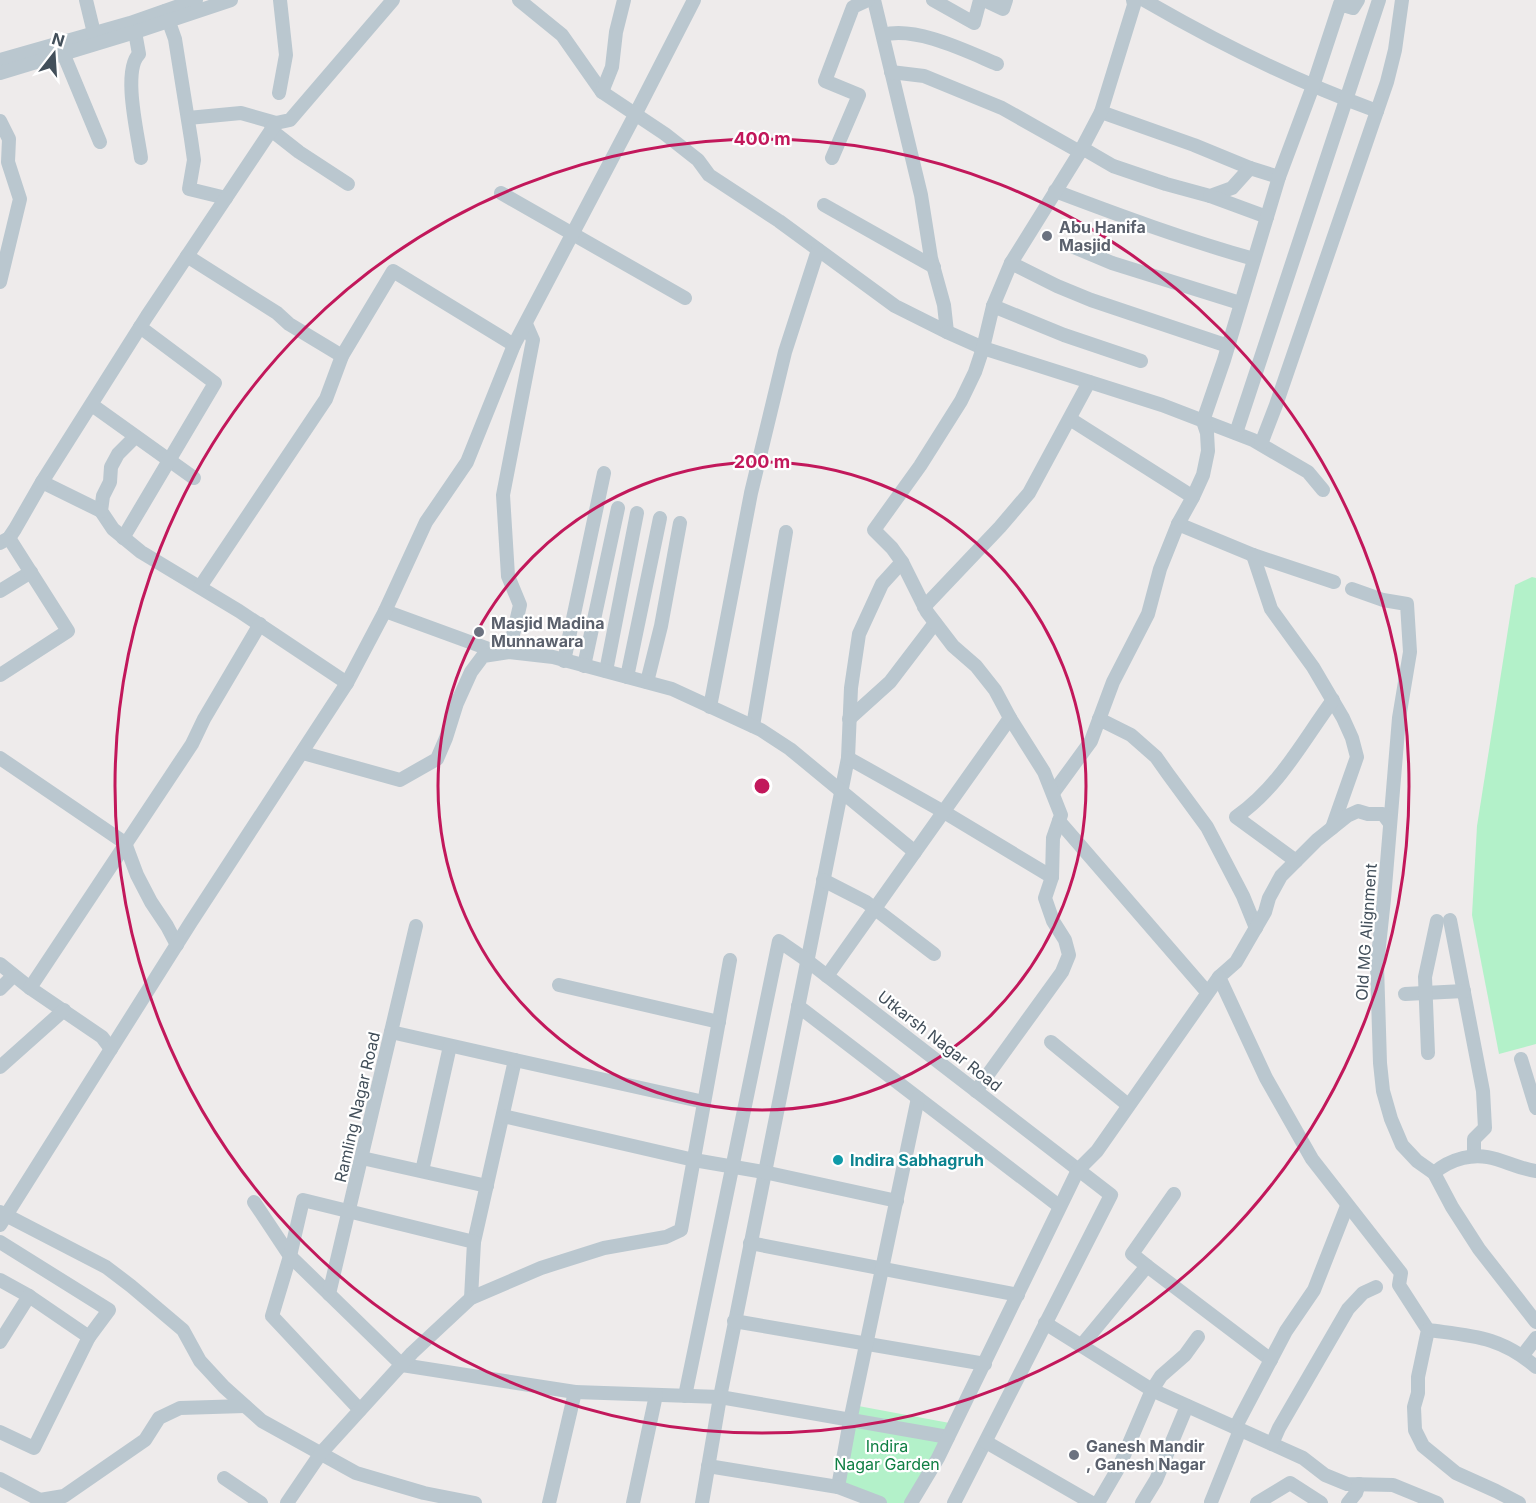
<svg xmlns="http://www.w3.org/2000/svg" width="1536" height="1503" viewBox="0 0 1536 1503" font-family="Inter,sans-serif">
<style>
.green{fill:#b3f1c9}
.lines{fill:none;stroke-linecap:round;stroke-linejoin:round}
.minor{stroke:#bac7cf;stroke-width:14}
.ring{fill:none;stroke:#c2185b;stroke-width:3}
.worship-dot{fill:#6b7280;stroke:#fff;stroke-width:2}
.culture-dot{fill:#0f9aa8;stroke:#fff;stroke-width:2}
.labels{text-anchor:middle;stroke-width:4.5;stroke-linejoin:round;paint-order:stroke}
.worship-label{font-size:16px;font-weight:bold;fill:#5b616d;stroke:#fff;text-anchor:start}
.street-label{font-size:16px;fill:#424f5a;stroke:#fff}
.culture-label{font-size:16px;font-weight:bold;fill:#0d838f;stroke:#fff;text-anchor:start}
.park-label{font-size:16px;fill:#0f7f43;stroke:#fff}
.centre{fill:#c2185b;stroke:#fff;stroke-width:3}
.ring-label{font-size:18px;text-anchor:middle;font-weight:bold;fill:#c2185b;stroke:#fff;stroke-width:4.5;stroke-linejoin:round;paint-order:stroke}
</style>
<rect width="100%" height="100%" fill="#eeebeb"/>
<g class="green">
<polygon points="1532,577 1536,578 1536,1044 1499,1054 1472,915 1477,826 1515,585"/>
<polygon points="853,1405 955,1424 911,1503 880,1503 838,1487"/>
</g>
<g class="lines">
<g class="minor">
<polyline points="86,0 94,33"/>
<polyline points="519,0 562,35 602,92 665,134 698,160 709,175 779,221 895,306 947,332 944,305 931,258 921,195 874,0"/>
<polyline points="933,0 974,23 980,0"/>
<polyline points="984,0 1003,9 1006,0"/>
<path d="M 1144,0 C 1218,43 1297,82 1377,111"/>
<polyline points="165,11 175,39 191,139 194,160 189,189 226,198"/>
<path d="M 135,32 L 139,54 C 122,71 138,135 141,158"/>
<path d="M 883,35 C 916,26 966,51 997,64"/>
<polyline points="63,53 100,142"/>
<polyline points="0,60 130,23 196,0"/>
<polyline points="891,72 924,76 1002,108 1080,152"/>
<polyline points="0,73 135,32 231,0"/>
<polyline points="602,92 612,67 616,32 624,0"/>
<polyline points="279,93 286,55 280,0"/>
<polyline points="1101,112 1194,145 1250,168"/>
<polyline points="188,118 241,113 276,123"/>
<polyline points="0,121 9,139 8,162 20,199 0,282"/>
<polyline points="271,130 299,152 348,184"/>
<polyline points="1082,148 1113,166 1166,184 1210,196 1232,188 1250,168 1279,177"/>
<polyline points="832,158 859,95 825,81 853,7 868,0"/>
<path d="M 1055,191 C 1121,216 1186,240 1254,259"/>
<polyline points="501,193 685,298"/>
<polyline points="1210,196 1267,217"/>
<polyline points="824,205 934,267"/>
<polyline points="1069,245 1112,263 1240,303"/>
<polyline points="187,256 277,313 289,324 342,356"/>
<polyline points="1011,263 1057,286 1091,300 1228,346"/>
<polyline points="993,306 1064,335 1141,361"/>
<polyline points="947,332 983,348 1162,405 1253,440 1308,472 1323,490"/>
<polyline points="92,405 194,478"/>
<polyline points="1070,419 1193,497"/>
<polyline points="1236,433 1379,0"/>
<polyline points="135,437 118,454 111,467 110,482 103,496 101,511 113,529 141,552 239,611 347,683"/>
<polyline points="1261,444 1276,405 1387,82 1395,50 1402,0"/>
<polyline points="42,482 101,511"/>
<polyline points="1178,524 1253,555 1334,582"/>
<polyline points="123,538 215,383 140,327"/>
<polyline points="0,543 9,538 15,529 42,482 147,316 276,123 290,120 393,0"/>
<polyline points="1253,555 1271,609 1313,667 1343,718 1352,738 1357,757 1332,828"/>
<polyline points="902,562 882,584 859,634 851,688 848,758 720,1397 948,1437"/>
<polyline points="200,587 326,399 342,356 393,271 514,345"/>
<polyline points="1352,589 1383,600 1407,604 1410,652 1399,718 1384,899 1377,965 1380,1063 1383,1091 1391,1119 1402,1145 1417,1161 1434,1173 1452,1207 1479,1249 1536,1322"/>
<polyline points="0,591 31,572"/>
<polyline points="924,607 1000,527 1029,493 1089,382"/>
<polyline points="385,611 497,652"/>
<polyline points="509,652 520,605 508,576 503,495 533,340 526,324"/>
<polyline points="564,661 604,473"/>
<polyline points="584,666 618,508"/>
<polyline points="606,671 637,513"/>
<polyline points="0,675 68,631 9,538"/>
<polyline points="627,677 660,518"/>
<polyline points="647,682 661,626 680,523"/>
<polyline points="710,707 751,493 785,352 818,250"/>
<polyline points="849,719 890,682 935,623"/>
<polyline points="1099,719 1131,735 1156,757 1168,774 1207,827 1243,896 1256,928"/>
<polyline points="753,726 786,532"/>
<polyline points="303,753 400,780 437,759 446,738 457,703 471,672 483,656 509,652 553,657 672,689 761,730 790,749 915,852"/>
<polyline points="0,758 125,843 137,875 151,902 167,926 177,945"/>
<polyline points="848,758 944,812 1052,877"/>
<polyline points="1053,793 1091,741 1113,682 1148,614 1160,569 1178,524 1193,497 1203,475 1208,451 1207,433 1203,421 1224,360 1279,177 1313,86 1340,4 1353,8 1358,0"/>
<polyline points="1059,821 1207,992"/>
<polyline points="1389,822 1383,814 1368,814 1358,811 1347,816 1317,840 1281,876 1269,898 1265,912 1236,962 1219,977 1266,1078 1312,1159 1401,1273 1399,1285 1428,1330 1418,1377 1418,1393 1414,1407 1415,1430 1423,1446 1456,1473 1496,1491 1519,1503"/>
<path d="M 1296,861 L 1236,817 C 1280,786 1302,742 1333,700"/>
<polyline points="823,880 866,902 934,954"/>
<polyline points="1450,920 1483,1091 1485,1128 1474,1139 1474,1155"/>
<polyline points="0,964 30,988"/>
<polyline points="827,976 1010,718"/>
<polyline points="559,985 719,1022"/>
<polyline points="0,989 13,976"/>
<polyline points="1405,994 1464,991"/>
<polyline points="798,1006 1059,1206"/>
<polyline points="391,1032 515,1060 474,1242"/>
<polyline points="1051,1042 1128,1105"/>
<polyline points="111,1049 102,1037 30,988 192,744 204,719 260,624"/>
<polyline points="1428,1053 1425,977 1437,921"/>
<polyline points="1521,1059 1536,1108"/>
<polyline points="515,1060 704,1102"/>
<polyline points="0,1067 64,1010"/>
<polyline points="976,1091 1062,972 1069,955 1065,940 1053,921 1045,898 1052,877 1053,838 1061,815 1044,772 1010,718 995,690 976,666 953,646 927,612 902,562 892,548 874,530 920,466 961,401 975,372 983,348 993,306 1011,263 1080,152 1101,112 1134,5 1133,0"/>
<polyline points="503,1116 694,1160 764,1172 897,1201"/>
<polyline points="362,1158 487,1186"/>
<polyline points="422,1171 450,1046"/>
<path d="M 1434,1173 C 1443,1165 1451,1161 1463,1158 C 1493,1151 1508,1167 1536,1171"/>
<polyline points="254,1202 290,1256 402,1365 575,1392"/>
<polyline points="0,1212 106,1267 131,1286 183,1330 200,1361 224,1387 262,1421 356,1473 424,1493 475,1503"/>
<polyline points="0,1225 191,922 347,683 385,611 426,522 467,462 514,345 636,113 694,0"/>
<polyline points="0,1242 109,1310 89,1337 29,1296 0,1280"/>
<polyline points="750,1243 1018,1295"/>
<polyline points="1147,1266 1271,1360"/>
<polyline points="329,1294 416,926"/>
<polyline points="734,1321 985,1364"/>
<polyline points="1045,1323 1152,1390 1303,1458 1325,1475 1347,1484 1393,1485 1437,1503"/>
<path d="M 1428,1330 C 1472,1336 1500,1336 1536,1367"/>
<polyline points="0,1342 29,1296"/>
<polyline points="1081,1346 1147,1266 1132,1254 1174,1194"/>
<polyline points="1523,1355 1536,1338"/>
<polyline points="685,1396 779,941 805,959 1111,1195 954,1503"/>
<polyline points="360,1410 272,1316 290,1256 303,1200 474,1242 471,1298"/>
<polyline points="1235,1428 1286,1331 1314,1290 1347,1206"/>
<polyline points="0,1432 34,1448 89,1337"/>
<polyline points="986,1442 1092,1503"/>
<polyline points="1272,1444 1279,1428 1348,1309 1363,1293 1376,1287"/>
<polyline points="708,1466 838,1487 850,1421 918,1098"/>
<polyline points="224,1478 261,1503"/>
<polyline points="0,1479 40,1500 64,1496 145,1440 159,1418 180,1408 245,1406"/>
<polyline points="838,1487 880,1503"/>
<polyline points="1211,1502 1240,1430"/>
<polyline points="287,1503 321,1453 412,1353 471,1298 541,1268 604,1248 666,1237 681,1230 730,960"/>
<polyline points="549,1503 575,1392 720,1397 702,1503"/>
<polyline points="633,1503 656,1395"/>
<polyline points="911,1503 938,1458 1078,1170 1097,1151 1219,977"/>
<polyline points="1098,1503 1119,1467 1152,1390 1161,1376 1185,1355 1198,1337"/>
<polyline points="1142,1503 1156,1480 1187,1406"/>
<polyline points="1257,1503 1290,1483 1321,1503"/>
<polyline points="1348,1503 1356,1493 1359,1484"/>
</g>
</g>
<g class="ring">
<circle cx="762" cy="786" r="324"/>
<circle cx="762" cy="786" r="647"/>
</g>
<g class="worship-dot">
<circle cx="1047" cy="236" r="6"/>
<circle cx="479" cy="632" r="6"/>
<circle cx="1074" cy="1455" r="6"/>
</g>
<circle class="culture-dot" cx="838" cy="1160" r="6"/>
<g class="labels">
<g class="worship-label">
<text x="1059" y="233">Abu Hanifa<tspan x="1059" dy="18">Masjid</tspan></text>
<text x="491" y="629">Masjid Madina<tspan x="491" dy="18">Munnawara</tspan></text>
<text x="1086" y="1452">Ganesh Mandir<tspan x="1086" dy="18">, Ganesh Nagar</tspan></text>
</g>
<g class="street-label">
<text transform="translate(1366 932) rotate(-86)" y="6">Old MG Alignment</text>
<text transform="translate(940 1041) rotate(38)" y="6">Utkarsh Nagar Road</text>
<text transform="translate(357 1107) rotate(-77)" y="6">Ramling Nagar Road</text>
</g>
<g class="culture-label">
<text x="850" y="1166">Indira Sabhagruh</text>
</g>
<g class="park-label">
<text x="887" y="1452">Indira<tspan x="887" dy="18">Nagar Garden</tspan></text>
</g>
</g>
<circle cx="762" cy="786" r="9" class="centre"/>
<g class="ring-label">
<text x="762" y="145">400 m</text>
<text x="762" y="468">200 m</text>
</g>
<g transform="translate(54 54) rotate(17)" stroke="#ffffff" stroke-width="4.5" paint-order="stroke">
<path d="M0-4.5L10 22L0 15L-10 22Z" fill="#424f5a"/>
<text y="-9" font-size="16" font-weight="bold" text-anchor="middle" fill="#424f5a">N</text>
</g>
</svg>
